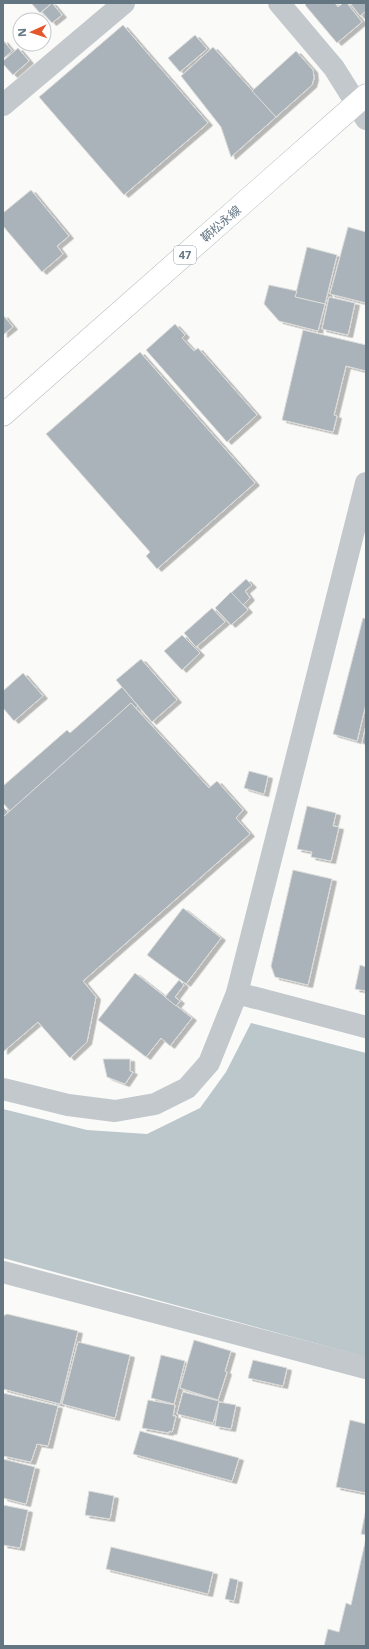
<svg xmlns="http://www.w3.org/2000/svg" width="369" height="1649" viewBox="0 0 369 1649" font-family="'Open Sans','Noto Sans JP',sans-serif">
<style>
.water{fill:#bbc7cb}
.building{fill:#aab3b9;stroke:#dcdcda;filter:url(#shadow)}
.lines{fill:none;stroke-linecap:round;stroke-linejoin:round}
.major-casing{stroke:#b5babe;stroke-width:23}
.minor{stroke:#c3c8cc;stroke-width:22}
.major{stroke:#fff;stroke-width:22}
.labels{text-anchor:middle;stroke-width:4;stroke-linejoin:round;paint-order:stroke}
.shield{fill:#fff;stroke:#939fa8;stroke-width:1}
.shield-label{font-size:11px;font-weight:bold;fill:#657683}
.street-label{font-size:12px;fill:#657683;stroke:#fff}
</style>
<defs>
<filter id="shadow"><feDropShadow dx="4.5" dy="2.5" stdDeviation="0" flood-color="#0004"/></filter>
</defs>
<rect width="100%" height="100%" fill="#fafaf8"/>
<polygon class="water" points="251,1023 366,1053 366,1357 3,1258 3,1109 87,1130 147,1134 200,1108 226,1072"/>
<g class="building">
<polygon points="31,3 52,3 40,13"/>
<polygon points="52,3 62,15 52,23 42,12"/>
<polygon points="307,3 335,3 338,7 343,3 347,3 362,22 337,43 305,5"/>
<polygon points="350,3 366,3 366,11 360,16"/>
<polygon points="123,25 208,123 124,195 39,97"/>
<polygon points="195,35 207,49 180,72 168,58"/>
<polygon points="3,40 12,51 3,59"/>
<polygon points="213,47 276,117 231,157 221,127 181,76"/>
<polygon points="18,48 29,61 13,75 3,64 3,61"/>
<polygon points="296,51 313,70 314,78 312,85 276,117 252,91"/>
<polygon points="31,190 69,236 57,246 63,254 42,272 3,226 3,213"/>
<polygon points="348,227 366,232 366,303 330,294"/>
<polygon points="307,247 337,255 325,304 295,297"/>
<polygon points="269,285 297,291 295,297 325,304 318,331 279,321 264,304"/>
<polygon points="329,297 355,303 348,335 322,329"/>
<polygon points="3,315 13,327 3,335"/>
<polygon points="175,324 185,335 182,338 194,351 198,348 257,415 227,442 146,350"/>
<polygon points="303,330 366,345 366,371 346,366 334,415 337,416 333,432 282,420"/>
<polygon points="140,352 255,483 157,569 146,556 150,552 46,434"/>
<polygon points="246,579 252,585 245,591 250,598 243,605 231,593"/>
<polygon points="231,592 248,610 231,625 215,608"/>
<polygon points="212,608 225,622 196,647 184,633"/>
<polygon points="363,618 366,619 366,704 357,741 333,734"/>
<polygon points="182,635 200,653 182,670 164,651"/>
<polygon points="141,659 177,700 152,722 116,680"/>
<polygon points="23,673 43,696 14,721 3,708 3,691"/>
<polygon points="122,687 138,706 136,708 131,703 10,811 3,803 3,786 67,730 70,733"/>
<polygon points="131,703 209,788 217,781 243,810 236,818 250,834 83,981 96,997 87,1042 70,1058 38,1022 3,1052 3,817"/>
<polygon points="366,726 366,745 362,743"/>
<polygon points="249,771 268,776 264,794 244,788"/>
<polygon points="307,806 336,813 333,826 339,827 331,861 311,857 312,852 297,849"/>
<polygon points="3,807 8,812 3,817"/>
<polygon points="293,870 332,879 308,985 275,977 271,966"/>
<polygon points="183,908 221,938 186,984 147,955"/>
<polygon points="360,965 366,967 366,991 355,989"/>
<polygon points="135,973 192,1018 170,1046 161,1038 146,1057 98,1020"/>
<polygon points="179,980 184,985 175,997 180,1001 176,1006 165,997"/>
<polygon points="103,1059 130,1059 130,1071 133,1072 125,1084 107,1077"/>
<polygon points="7,1314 78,1331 60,1404 3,1389 3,1316"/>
<polygon points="194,1340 231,1351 225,1371 227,1372 218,1400 180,1388"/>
<polygon points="78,1342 130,1355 115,1418 62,1404"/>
<polygon points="161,1355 185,1361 174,1404 151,1398"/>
<polygon points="253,1360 287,1368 283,1386 248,1378"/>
<polygon points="183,1392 219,1401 213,1423 177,1414"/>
<polygon points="3,1393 58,1406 48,1446 37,1444 31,1462 3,1456"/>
<polygon points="148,1400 175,1405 173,1416 176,1416 172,1432 169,1431 169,1433 142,1428"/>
<polygon points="219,1402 236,1405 231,1429 215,1426"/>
<polygon points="350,1420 366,1424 366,1493 336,1487"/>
<polygon points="140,1431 239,1458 232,1481 133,1454"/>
<polygon points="3,1459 35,1467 26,1504 3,1498"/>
<polygon points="89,1491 114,1496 110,1519 85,1515"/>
<polygon points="3,1505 28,1510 20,1548 3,1545"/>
<polygon points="366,1509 366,1535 361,1534"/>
<polygon points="366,1538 366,1646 324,1646 328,1629 339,1632 346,1603 351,1605"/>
<polygon points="111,1547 213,1572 208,1594 106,1569"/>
<polygon points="230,1578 238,1580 234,1601 225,1599"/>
</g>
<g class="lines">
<g class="major-casing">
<polyline id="major" points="3,415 366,95"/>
</g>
<g class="minor">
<polyline points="279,3 334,68 366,119"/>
<polyline points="3,105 124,3"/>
<polyline points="237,993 366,1027"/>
<polyline points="3,1089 68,1105 115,1111 155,1104 187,1088 209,1063 237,993 366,483"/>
<polyline points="3,1272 366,1368"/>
</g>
<use href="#major" class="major"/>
</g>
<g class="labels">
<rect class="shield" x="174" y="246" width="22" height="18" rx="3"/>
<g class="shield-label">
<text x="185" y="259">47</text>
</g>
<g class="street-label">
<text transform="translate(221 224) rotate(-41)" y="4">鞆松永線</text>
</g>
</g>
<rect width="369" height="1649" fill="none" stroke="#657683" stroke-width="8"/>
<g transform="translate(32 32) rotate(267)"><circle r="19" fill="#ffffff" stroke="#c1c8cd"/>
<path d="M0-3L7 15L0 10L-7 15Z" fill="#e4572e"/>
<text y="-6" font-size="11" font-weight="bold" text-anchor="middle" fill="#657683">N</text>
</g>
</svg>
